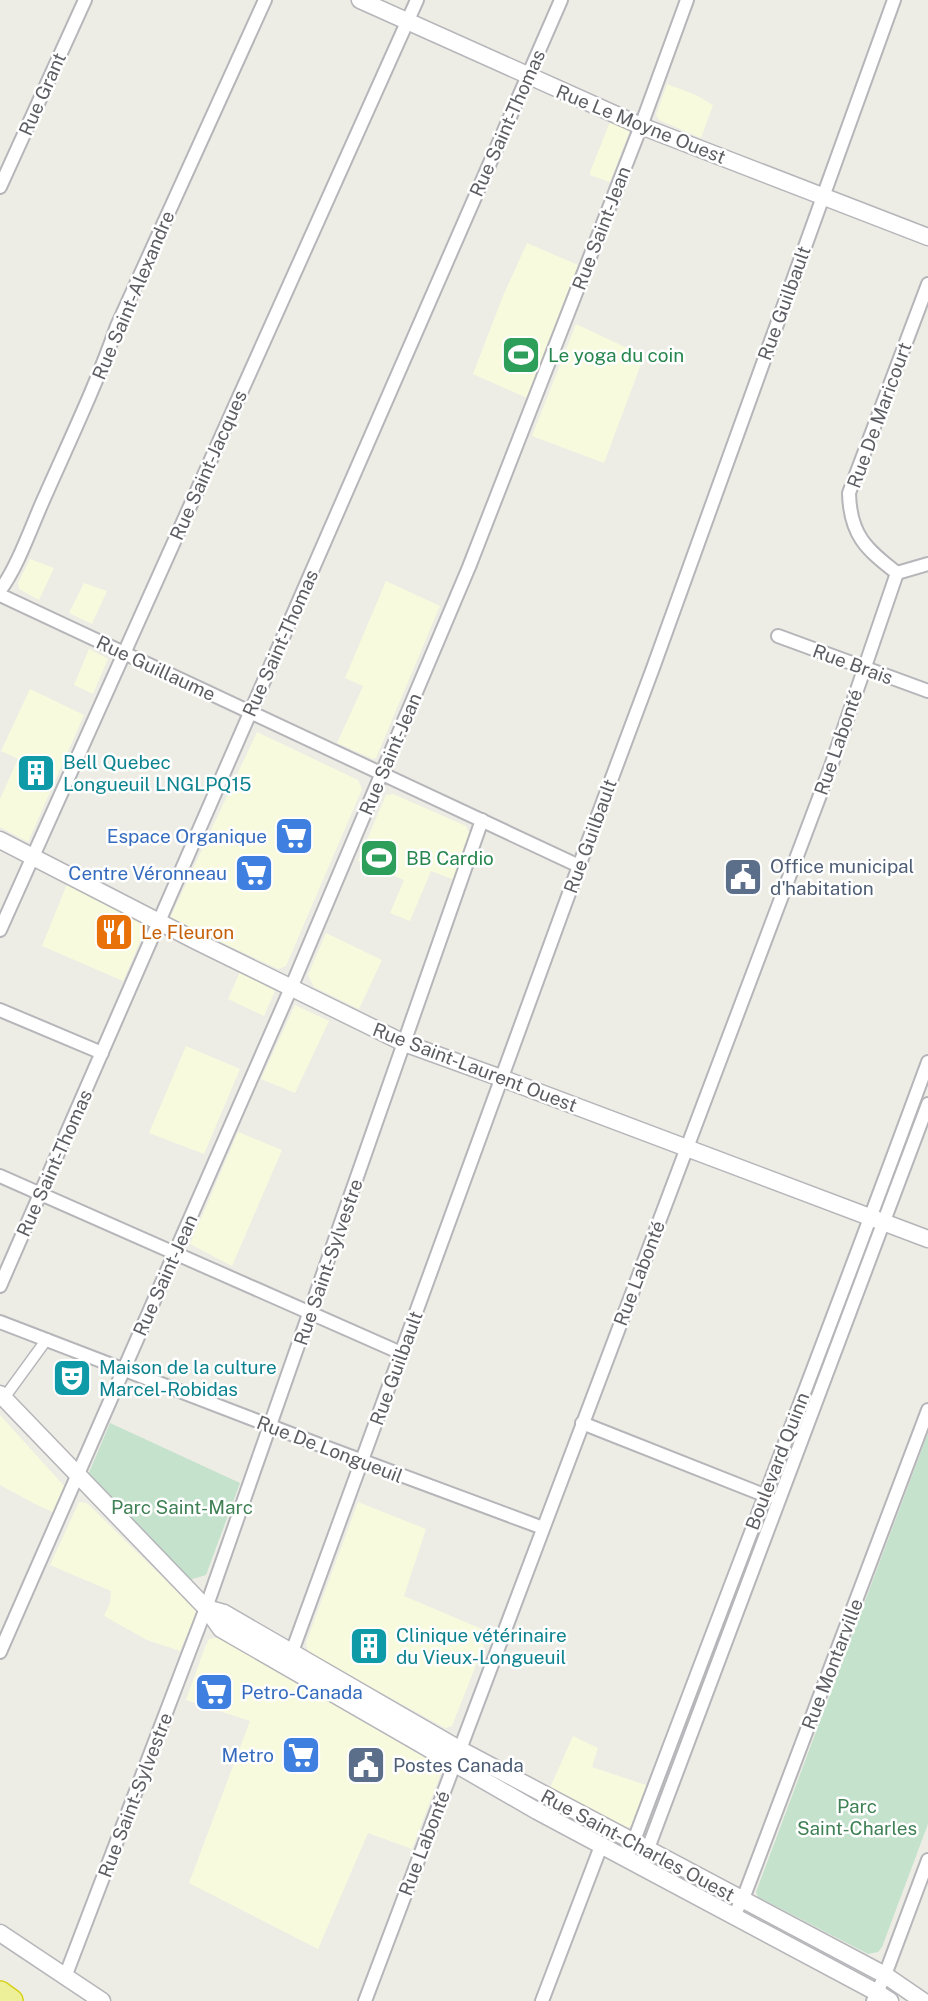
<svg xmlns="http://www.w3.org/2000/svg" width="928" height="2001" viewBox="0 0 928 2001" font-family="'Public Sans',sans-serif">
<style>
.commercial{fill:#f8fadd}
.green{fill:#c4e2cc}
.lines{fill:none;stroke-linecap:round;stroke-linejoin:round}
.pedestrian-casing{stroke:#b5b5ba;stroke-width:13}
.minor-casing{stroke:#b5b5ba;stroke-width:16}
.tertiary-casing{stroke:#b5b5ba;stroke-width:19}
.motorway-casing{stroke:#d7d11b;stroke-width:26}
.pedestrian{stroke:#fff;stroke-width:10}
.minor{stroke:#fff;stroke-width:12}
.tertiary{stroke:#fff;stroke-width:16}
.motorway{stroke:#eef099;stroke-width:23}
.labels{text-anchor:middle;stroke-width:5;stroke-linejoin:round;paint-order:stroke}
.street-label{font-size:19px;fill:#5d5e63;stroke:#fff}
.leisure-label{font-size:19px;fill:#27864d;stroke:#fff;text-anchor:start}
.culture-label{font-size:19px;fill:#0d838f;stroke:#fff;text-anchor:start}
.shop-label{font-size:19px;fill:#366cbe;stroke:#fff;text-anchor:end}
.service-label{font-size:19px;fill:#4e5e75;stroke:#fff;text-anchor:start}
.food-label{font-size:19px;fill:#c56008;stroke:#fff;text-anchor:start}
.park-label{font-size:19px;fill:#3f8054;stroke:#fff}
</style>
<rect width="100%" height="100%" fill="#edede5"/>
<g class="commercial">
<polygon points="667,84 696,95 713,105 701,138 659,120 656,115"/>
<polygon points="610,122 628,127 630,130 610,182 590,175 590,172"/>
<polygon points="527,243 578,265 527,398 473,374 503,296"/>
<polygon points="576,324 644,356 604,463 532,436"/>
<polygon points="30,559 54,568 39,600 19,589 18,583"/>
<polygon points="386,581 440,606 376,758 373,759 337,743 363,686 345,678"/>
<polygon points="84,583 107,591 92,624 69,613"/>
<polygon points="89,649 108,659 93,694 74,685"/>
<polygon points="30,689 84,715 28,842 0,827 0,799 18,759 1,751"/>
<polygon points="257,732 358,780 362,789 286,966 278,969 170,918"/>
<polygon points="393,794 466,826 470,834 455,880 431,871 410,921 390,913 404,880 358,861 386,795"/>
<polygon points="67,884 103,902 147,926 123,981 42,946"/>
<polygon points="326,933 382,960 359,1009 314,987 308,975"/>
<polygon points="240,972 275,991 264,1016 228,999"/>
<polygon points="295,1005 329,1021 295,1093 261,1079"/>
<polygon points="186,1046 240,1069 204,1154 149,1133"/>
<polygon points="238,1132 282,1150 232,1266 190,1244"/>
<polygon points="0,1415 66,1488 55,1513 37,1505 0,1485"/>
<polygon points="79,1502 87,1503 197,1611 180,1651 147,1640 104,1616 110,1603 111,1591 50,1565"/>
<polygon points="358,1502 426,1529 404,1596 489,1632 452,1726 445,1728 308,1652 306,1643"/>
<polygon points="219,1637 437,1765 441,1773 412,1849 368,1833 318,1949 189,1883 250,1721 186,1700 205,1647 209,1639"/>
<polygon points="573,1736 598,1748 592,1767 649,1786 633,1825 625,1829 550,1788"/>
</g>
<g class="green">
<polygon points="110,1423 240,1483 206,1575 189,1580 88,1475"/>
<polygon points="928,1433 928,1824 882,1947 878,1952 868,1954 758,1897 756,1892"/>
</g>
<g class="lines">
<g class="pedestrian-casing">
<polyline id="pedestrian" points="4,1398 47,1339"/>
</g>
<g class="minor-casing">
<g id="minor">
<polyline points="0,187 85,0"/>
<path d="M 897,573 C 866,549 850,535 849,493 L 928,284"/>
<polyline points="897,573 928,564"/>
<path d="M 0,590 C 16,570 31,528 42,503 C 68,444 96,386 117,326 L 265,0"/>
<polyline points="0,595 579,866"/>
<polyline points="778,636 928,691"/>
<polyline points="0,930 417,0"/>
<polyline points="0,1010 102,1053"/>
<polyline points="0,1176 401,1353"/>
<polyline points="0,1286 561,0"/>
<polyline points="0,1322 320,1445 543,1528"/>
<polyline points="582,1423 769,1497"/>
<polyline points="0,1652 291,988 469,567 641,126 687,0"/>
<polyline points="289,1660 579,866 653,668 894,0"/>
<path d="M 627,1859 C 727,1593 830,1329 928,1062"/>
<polyline points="641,1867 928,1104"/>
<polyline points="734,1916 746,1891 928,1410"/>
<polyline points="65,1977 206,1608 482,820"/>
<polyline points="365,2001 831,766 897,573"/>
<polyline points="542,2001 601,1846"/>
<polyline points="873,2001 885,1975 928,1860"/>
</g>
</g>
<g class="tertiary-casing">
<g id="tertiary">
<polyline points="360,0 641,126 928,237"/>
<polyline points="0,840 198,942 404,1043 501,1078 928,1239"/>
<polyline points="0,1394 206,1608 221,1629 537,1811 876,1992 890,2001"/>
<polyline points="206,1608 224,1613 459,1749 885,1975 923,2001"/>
<polyline points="0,1933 102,2001"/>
</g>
</g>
<g class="motorway-casing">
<polyline id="motorway" points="0,1993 11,2001"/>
</g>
<use href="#pedestrian" class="pedestrian"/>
<use href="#minor" class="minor"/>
<use href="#tertiary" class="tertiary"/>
<use href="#motorway" class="motorway"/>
</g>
<defs>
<g id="stadium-square" transform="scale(2.0125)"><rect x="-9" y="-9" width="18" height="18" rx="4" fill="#2e9e5b" stroke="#fff"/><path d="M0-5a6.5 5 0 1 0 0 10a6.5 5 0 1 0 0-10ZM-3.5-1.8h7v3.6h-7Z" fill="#fff"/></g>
<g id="building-square" transform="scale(2.0125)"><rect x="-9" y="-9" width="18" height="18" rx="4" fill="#0f9aa8" stroke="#fff"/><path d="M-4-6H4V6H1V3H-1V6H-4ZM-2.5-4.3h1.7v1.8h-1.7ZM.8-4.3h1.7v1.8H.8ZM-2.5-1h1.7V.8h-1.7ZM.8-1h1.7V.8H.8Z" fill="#fff"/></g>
<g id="supermarket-square" transform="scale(2.0125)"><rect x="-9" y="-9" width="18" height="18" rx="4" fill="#3f7fe0" stroke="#fff"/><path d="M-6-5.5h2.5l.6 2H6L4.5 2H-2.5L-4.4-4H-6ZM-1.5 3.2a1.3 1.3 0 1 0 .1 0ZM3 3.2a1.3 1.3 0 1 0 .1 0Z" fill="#fff"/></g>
<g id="civic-square" transform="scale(2.0125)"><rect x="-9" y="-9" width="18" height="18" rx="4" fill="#5c6f8a" stroke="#fff"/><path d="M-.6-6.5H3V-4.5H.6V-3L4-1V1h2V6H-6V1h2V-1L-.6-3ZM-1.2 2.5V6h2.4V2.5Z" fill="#fff"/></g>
<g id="restaurant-square" transform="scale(2.0125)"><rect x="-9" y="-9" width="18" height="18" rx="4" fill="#e8710a" stroke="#fff"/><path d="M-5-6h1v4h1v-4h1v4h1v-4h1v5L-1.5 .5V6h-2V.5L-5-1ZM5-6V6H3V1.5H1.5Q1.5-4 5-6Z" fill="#fff"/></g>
<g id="theatre-square" transform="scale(2.0125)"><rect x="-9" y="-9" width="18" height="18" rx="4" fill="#0f9aa8" stroke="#fff"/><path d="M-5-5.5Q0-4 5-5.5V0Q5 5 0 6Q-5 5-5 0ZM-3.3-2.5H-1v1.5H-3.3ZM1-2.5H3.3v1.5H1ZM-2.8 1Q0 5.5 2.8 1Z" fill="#fff"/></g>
</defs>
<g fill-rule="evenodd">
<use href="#stadium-square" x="521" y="355"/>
<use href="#building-square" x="36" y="773"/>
<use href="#supermarket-square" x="294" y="836"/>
<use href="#stadium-square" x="379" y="858"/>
<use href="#supermarket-square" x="254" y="873"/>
<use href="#civic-square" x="743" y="877"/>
<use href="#restaurant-square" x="114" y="932"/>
<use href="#theatre-square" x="72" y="1378"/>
<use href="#building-square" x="369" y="1646"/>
<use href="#supermarket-square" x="214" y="1692"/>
<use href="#supermarket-square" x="301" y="1755"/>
<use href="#civic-square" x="366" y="1765"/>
</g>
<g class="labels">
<g class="street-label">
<text transform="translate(42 94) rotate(-66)" y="7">Rue Grant</text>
<text transform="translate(507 123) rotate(-66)" y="7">Rue Saint-Thomas</text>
<text transform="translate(641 124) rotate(22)" y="7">Rue Le Moyne Ouest</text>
<text transform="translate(601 228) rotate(-69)" y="7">Rue Saint-Jean</text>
<text transform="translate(133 295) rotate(-67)" y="7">Rue Saint-Alexandre</text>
<text transform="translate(784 303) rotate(-70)" y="7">Rue Guilbault</text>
<text transform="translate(879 415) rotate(-70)" y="7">Rue De Maricourt</text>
<text transform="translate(208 465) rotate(-66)" y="7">Rue Saint-Jacques</text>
<text transform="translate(280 643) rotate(-66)" y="7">Rue Saint-Thomas</text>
<text transform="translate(853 664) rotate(20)" y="7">Rue Brais</text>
<text transform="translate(156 668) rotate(25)" y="7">Rue Guillaume</text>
<text transform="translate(838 742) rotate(-71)" y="7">Rue Labonté</text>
<text transform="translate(390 754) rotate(-67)" y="7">Rue Saint-Jean</text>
<text transform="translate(590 836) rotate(-70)" y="7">Rue Guilbault</text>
<text transform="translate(475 1067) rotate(21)" y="7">Rue Saint-Laurent Ouest</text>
<text transform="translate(54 1163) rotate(-66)" y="7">Rue Saint-Thomas</text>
<text transform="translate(328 1262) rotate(-71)" y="7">Rue Saint-Sylvestre</text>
<text transform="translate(639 1273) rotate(-69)" y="7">Rue Labonté</text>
<text transform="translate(165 1275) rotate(-66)" y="7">Rue Saint-Jean</text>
<text transform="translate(396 1368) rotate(-70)" y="7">Rue Guilbault</text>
<text transform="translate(330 1449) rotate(21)" y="7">Rue De Longueuil</text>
<text transform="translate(777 1461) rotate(-69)" y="7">Boulevard Quinn</text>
<text transform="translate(832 1664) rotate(-69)" y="7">Rue Montarville</text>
<text transform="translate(135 1795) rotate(-69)" y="7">Rue Saint-Sylvestre</text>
<text transform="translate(424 1843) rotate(-69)" y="7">Rue Labonté</text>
<text transform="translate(638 1845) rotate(28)" y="7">Rue Saint-Charles Ouest</text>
</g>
<g class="leisure-label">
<text x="548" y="362">Le yoga du coin</text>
<text x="406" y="865">BB Cardio</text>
</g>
<g class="culture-label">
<text x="63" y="769">Bell Quebec<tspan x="63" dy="22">Longueuil LNGLPQ15</tspan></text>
<text x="99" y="1374">Maison de la culture<tspan x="99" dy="22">Marcel-Robidas</tspan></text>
<text x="396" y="1642">Clinique vétérinaire<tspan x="396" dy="22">du Vieux-Longueuil</tspan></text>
</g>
<g class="shop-label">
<text x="267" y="843">Espace Organique</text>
<text x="227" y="880">Centre Véronneau</text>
<text x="241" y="1699" text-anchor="start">Petro-Canada</text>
<text x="274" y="1762">Metro</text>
</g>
<g class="service-label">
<text x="770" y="873">Office municipal<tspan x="770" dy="22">d'habitation</tspan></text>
<text x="393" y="1772">Postes Canada</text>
</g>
<g class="food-label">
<text x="141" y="939">Le Fleuron</text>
</g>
<g class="park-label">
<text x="182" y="1514">Parc Saint-Marc</text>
<text x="857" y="1813">Parc<tspan x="857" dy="22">Saint-Charles</tspan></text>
</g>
</g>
</svg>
